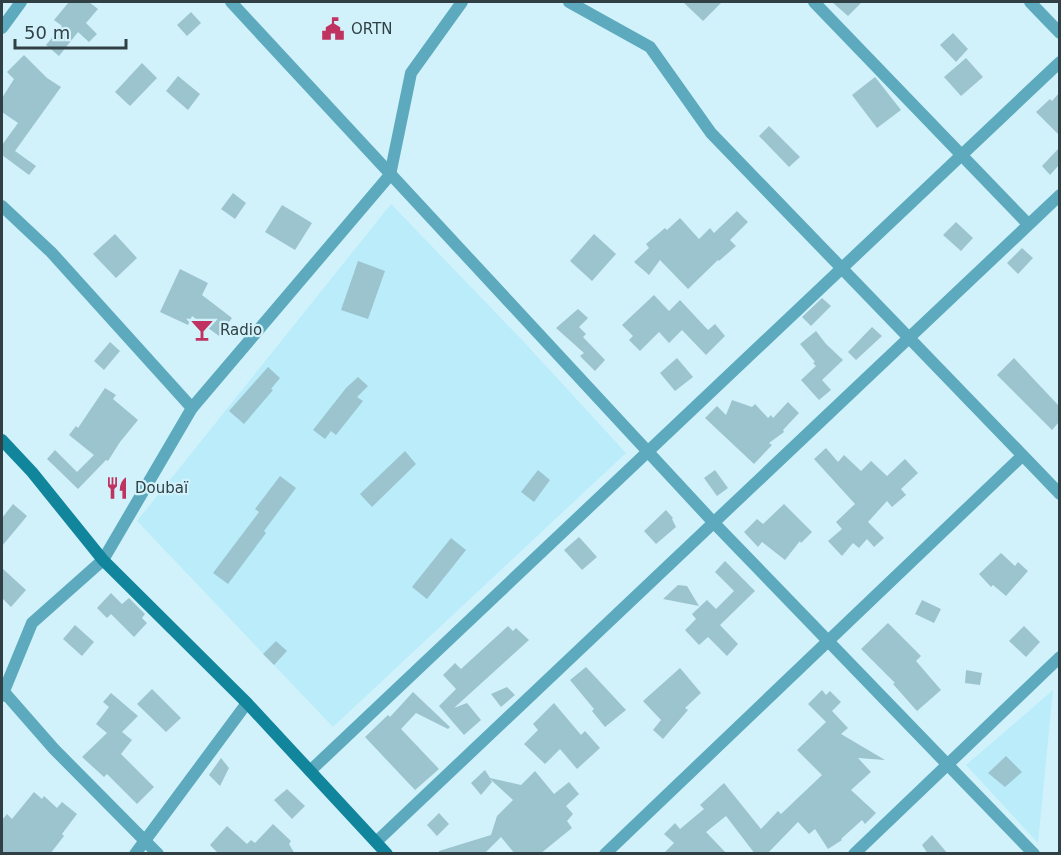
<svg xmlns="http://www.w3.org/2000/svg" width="1061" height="855" viewBox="0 0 1061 855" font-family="'DejaVu Sans',sans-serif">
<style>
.built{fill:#baecfa}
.building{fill:#9cc4cf}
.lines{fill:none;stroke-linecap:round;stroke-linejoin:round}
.street{stroke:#5daabe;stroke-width:12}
.secondary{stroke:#10859c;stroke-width:12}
.labels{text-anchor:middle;stroke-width:4.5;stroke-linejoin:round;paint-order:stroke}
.poi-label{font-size:15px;fill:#304045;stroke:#d2f2fb;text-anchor:start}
</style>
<rect width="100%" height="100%" fill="#d2f2fb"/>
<g class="built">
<polygon points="391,204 524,342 626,453 333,727 137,521"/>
<polygon points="1053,690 1038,843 966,765"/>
</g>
<g class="building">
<polygon points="69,2 89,2 98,9 86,23 97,34 89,42 78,32 59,56 46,45 62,26 54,20"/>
<polygon points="683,2 722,2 703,21"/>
<polygon points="832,2 862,2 848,16"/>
<polygon points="191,12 201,23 187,36 177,25"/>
<polygon points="953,33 968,49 956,62 940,45"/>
<polygon points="24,55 47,78 61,87 15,151 36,166 29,175 2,155 2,145 18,123 2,112 2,98 14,79 7,72"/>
<polygon points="966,58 983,77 961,96 944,77"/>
<polygon points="142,63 157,78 130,106 115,92"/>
<polygon points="178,76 200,94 188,110 166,91"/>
<polygon points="875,77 901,110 877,128 852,95"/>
<polygon points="1059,93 1059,135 1036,112 1050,99 1052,101"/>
<polygon points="769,126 800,157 789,167 759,136"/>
<polygon points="1059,148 1059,165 1050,175 1042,166"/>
<polygon points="233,193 246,203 235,219 221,209"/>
<polygon points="282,205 312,223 295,250 265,232"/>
<polygon points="737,211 748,222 730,240 736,246 719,261 718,260 688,289 660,260 649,275 634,262 649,248 646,244 665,228 667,230 680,218 699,239 710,228 714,233"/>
<polygon points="956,222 973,238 961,251 943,235"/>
<polygon points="115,234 137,258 116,278 93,254"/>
<polygon points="594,234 616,254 592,281 570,261"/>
<polygon points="1022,248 1033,258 1018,274 1007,263"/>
<polygon points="358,261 385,271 368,319 341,310"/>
<polygon points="180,269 208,283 202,295 232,318 219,336 192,316 188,325 160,312"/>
<polygon points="654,295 669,311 680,300 708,330 715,324 725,336 706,355 682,330 669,343 659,332 640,351 629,340 633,336 622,325"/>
<polygon points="822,298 831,306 811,326 802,317"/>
<polygon points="578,309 588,318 579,327 586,334 583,337 605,360 595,371 580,356 584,353 556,328"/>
<polygon points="872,327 882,336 856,360 848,352"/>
<polygon points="816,331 826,344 843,360 822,380 831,390 819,400 801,380 816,366 813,363 815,362 800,344"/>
<polygon points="110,342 120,351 104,370 94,361"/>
<polygon points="677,358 693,377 675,391 660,373"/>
<polygon points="1014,358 1059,406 1059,422 1052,430 997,375"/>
<polygon points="268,367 280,378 271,389 273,390 244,424 229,411"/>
<polygon points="358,377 368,386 357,397 363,401 336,435 331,431 325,439 313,430 346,388"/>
<polygon points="105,388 116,395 113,399 138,420 120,442 108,461 106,460 78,489 47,459 55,450 77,472 94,455 69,435 76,426 78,428"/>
<polygon points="732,400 752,407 755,404 768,418 771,415 773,418 788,402 799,413 783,430 784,432 769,443 772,445 754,464 705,418 717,406 726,415"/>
<polygon points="826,448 838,462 844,455 861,471 871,461 887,476 905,459 918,473 901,489 906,495 892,507 887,501 868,522 884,538 874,547 867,539 859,548 853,543 842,556 828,541 842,529 836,522 855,504 814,459"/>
<polygon points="405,451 416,464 372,507 360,494"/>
<polygon points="538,470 550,480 534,502 521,492"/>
<polygon points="715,470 728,488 717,496 704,478"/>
<polygon points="280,476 296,488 264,531 266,533 228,584 213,573 259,512 255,509"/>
<polygon points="13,504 27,516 2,546 2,518"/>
<polygon points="784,504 812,532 801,543 800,541 785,560 762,542 758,547 744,532 757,519 763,524"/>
<polygon points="666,510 673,518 672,519 676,527 656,544 644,531"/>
<polygon points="579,537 597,557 582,570 564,550"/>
<polygon points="451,538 466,550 427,599 412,587"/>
<polygon points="1001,553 1015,566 1018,562 1028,571 1006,596 993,585 991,587 979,574"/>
<polygon points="725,561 755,591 720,625 738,644 727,656 708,637 699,645 685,630 696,619 692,614 707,600 716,609 734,591 715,572"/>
<polygon points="2,568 26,590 11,607 2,598"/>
<polygon points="678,585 687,586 699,606 663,599"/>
<polygon points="111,593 122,604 129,598 145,614 142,618 147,623 134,637 111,614 107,618 97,608"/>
<polygon points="922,600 941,609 934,623 915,614"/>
<polygon points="888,623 921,656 916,661 941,690 917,711 893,684 895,683 861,649"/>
<polygon points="75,625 94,642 82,656 63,639"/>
<polygon points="508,626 513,631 516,628 529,640 454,708 467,703 481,720 464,735 439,706 456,689 443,675 455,663 461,669"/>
<polygon points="1024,626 1040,642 1026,657 1009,641"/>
<polygon points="276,641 287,651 274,665 263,654"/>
<polygon points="586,667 626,710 605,727 592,711 594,709 570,680"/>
<polygon points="680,668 701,693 685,708 688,710 663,739 653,730 661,720 643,701"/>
<polygon points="966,670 982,673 980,685 965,683"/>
<polygon points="507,687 515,695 501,707 491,694"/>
<polygon points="152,689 181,718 166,732 137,704"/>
<polygon points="822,690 826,695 830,691 841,702 832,711 848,728 841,734 885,760 858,758 871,772 851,790 876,813 865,824 862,820 841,839 842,840 828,849 815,829 809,834 798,822 767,854 755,854 726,816 706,832 727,854 663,854 674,843 664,834 675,823 680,829 704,809 700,805 724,783 761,829 778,811 781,814 822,775 797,750 826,722 808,704"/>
<polygon points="413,692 450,727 448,729 416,713 401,729 439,769 415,790 365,737 388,715 390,717"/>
<polygon points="111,693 138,716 122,732 132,740 121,754 154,787 137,804 107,774 104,777 82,757 107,733 96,724 109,707 103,702"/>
<polygon points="554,703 581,735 585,731 600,748 577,769 560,749 545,764 524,744 538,730 533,724"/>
<polygon points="1006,756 1022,772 1005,787 988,773"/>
<polygon points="221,758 229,768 220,786 209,775"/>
<polygon points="485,770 490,778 521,785 535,771 554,794 569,782 579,794 566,806 573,814 567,821 572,828 540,854 515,854 501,837 484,854 439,854 439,851 491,835 497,816 513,800 490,779 492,782 481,795 471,783"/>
<polygon points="287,789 305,806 292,819 274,800"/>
<polygon points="34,792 42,799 44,796 57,808 62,802 77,814 62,834 64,836 50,854 2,854 2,820 7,814 12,819"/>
<polygon points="439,813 449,824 437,836 427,825"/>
<polygon points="273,824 291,841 289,844 295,854 219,854 210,845 227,826 247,844 251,840 255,843"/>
<polygon points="932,835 948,854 928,854 922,845"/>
</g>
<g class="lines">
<g class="street">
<polyline points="231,2 714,523 1034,854"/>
<polyline points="569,2 650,47 711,133 1060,494"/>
<polyline points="814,2 1028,224"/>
<polyline points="1030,2 1060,33"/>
<polyline points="2,28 21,2"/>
<polyline points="2,206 51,252 192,408"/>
<polyline points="4,692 54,749 158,854"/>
<polyline points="2,696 32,623 103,560 192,408 390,175 411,73 462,2"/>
<polyline points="310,771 1060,62"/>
<polyline points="376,842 1060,195"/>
<polyline points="135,854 247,703"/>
<polyline points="605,854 1022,456"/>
<polyline points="854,854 1060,657"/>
</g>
<polyline class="secondary" points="2,440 32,472 103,560 247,703 387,854"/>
</g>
<defs>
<g id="civic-bare" transform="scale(1.8)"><path d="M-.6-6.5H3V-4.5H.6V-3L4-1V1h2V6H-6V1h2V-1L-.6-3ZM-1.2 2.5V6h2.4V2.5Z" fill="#c03260" stroke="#d2f2fb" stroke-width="2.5" paint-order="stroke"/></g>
<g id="bar-bare" transform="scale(1.8)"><path d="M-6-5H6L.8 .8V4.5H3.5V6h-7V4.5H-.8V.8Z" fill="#c03260" stroke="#d2f2fb" stroke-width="2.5" paint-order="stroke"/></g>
<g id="restaurant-bare" transform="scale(1.8)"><path d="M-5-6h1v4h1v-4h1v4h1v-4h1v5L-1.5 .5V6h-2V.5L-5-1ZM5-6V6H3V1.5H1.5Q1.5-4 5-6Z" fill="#c03260" stroke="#d2f2fb" stroke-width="2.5" paint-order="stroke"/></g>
</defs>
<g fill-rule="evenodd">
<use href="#civic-bare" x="333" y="29"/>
<use href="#bar-bare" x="202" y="330"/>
<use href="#restaurant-bare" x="117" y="488"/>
</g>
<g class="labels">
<g class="poi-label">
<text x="351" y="34">ORTN</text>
<text x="220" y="335">Radio</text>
<text x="135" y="493">Doubaï</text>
</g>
</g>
<rect width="1061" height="855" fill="none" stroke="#304045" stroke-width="6"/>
<path d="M15 39v9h111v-9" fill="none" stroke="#304045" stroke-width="3"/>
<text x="24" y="39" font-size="18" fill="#304045" stroke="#d2f2fb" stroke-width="4.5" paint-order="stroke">50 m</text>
</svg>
